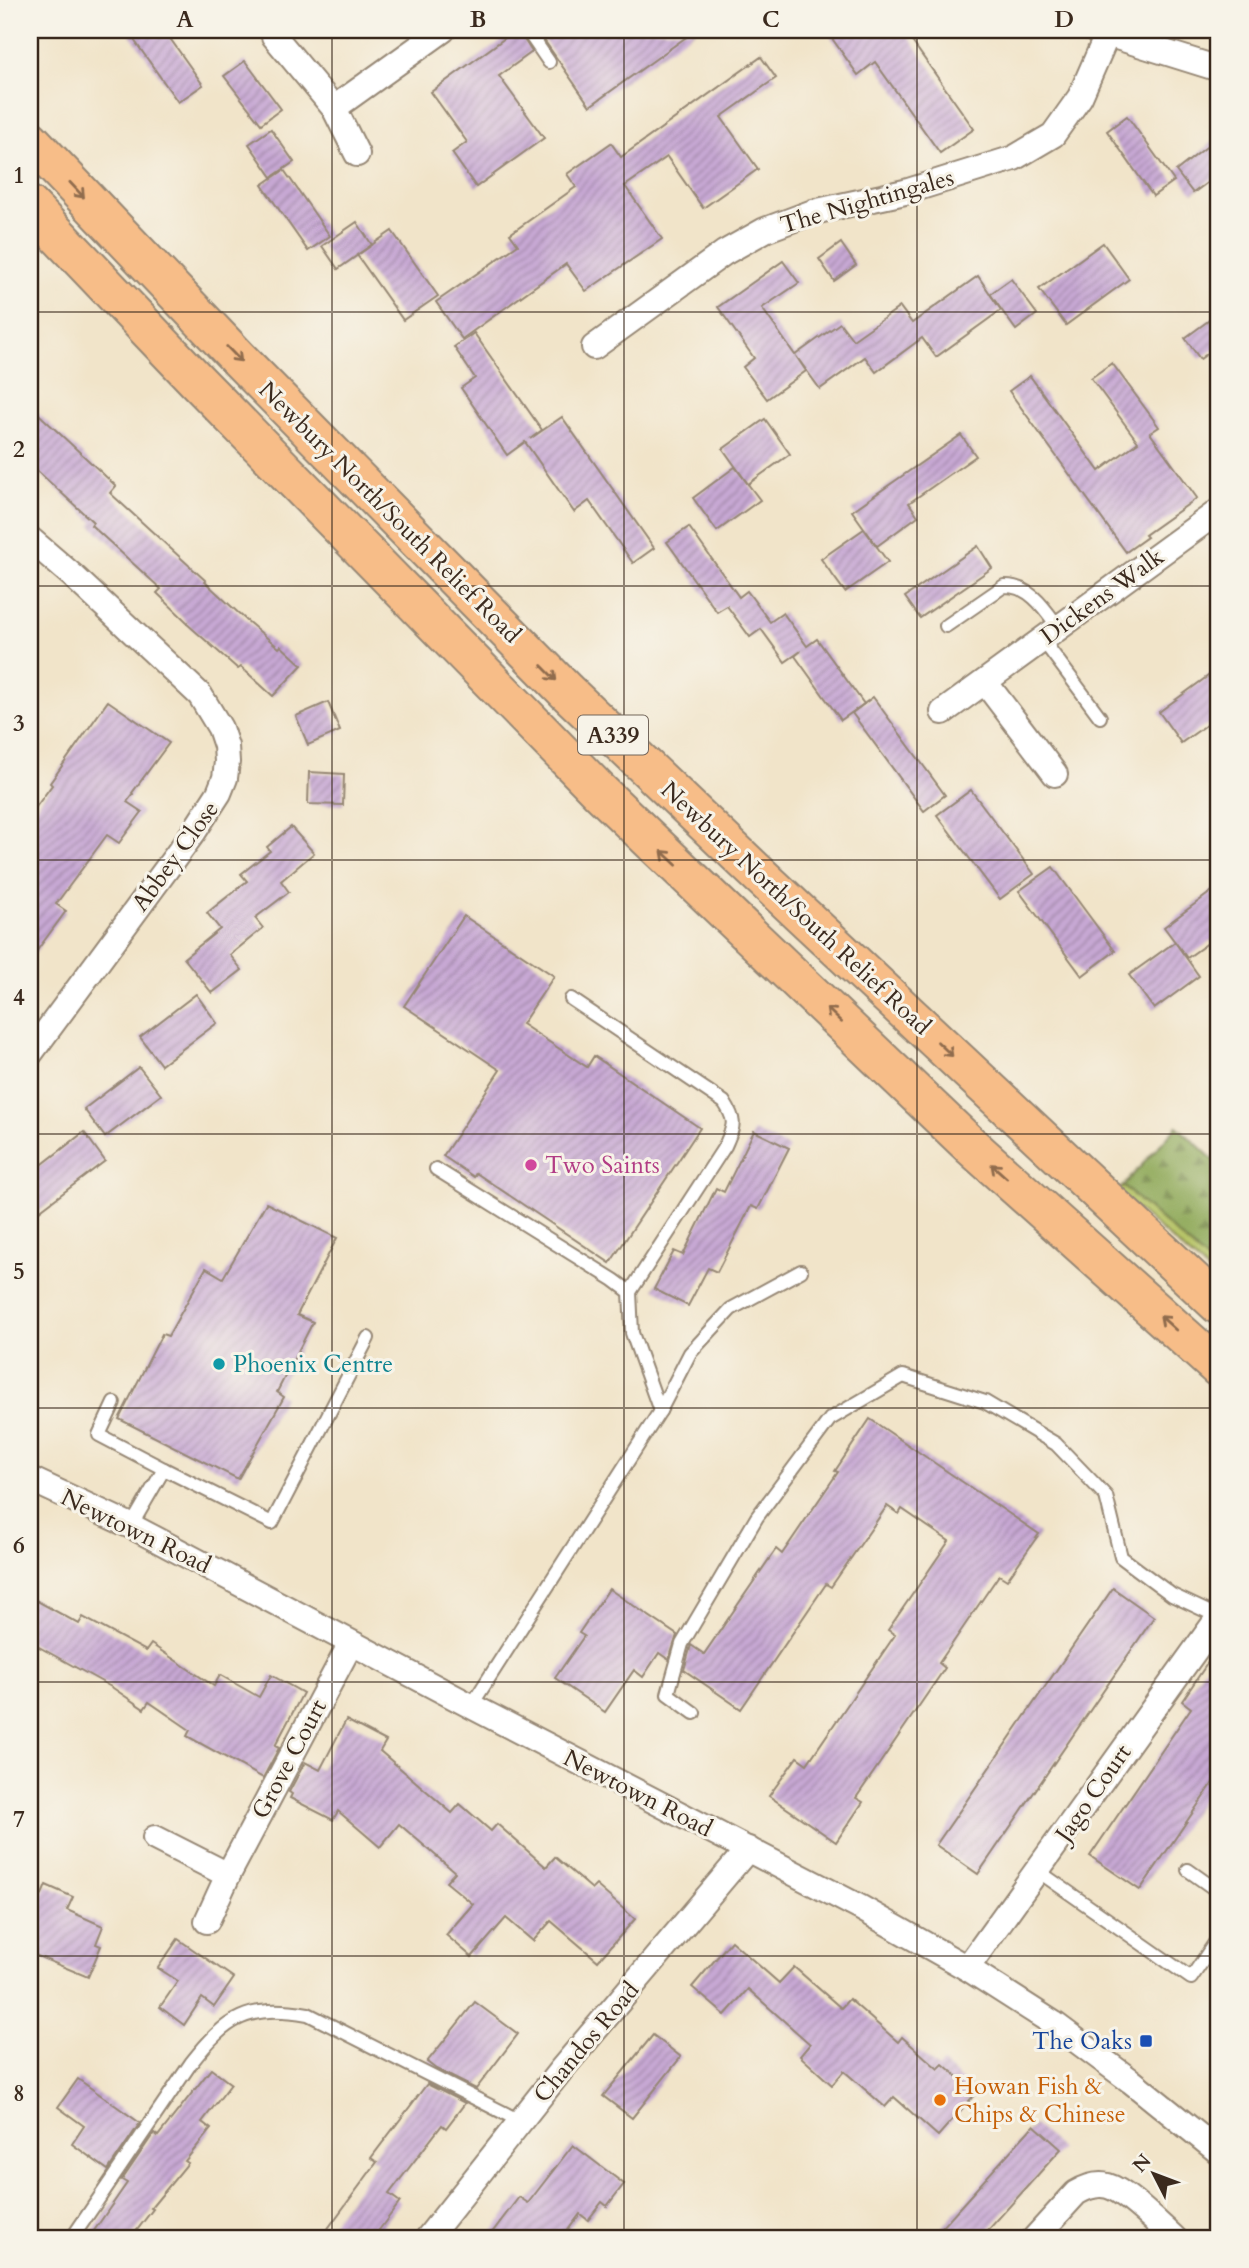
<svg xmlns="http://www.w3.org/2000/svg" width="1249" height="2268" viewBox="0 0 1249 2268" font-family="Cardo,serif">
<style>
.grass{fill:url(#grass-tufts);stroke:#797842;stroke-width:2}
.forest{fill:url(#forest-firs);stroke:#666a3d;stroke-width:2}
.building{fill:url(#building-hatch)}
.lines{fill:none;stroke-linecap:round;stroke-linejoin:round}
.service-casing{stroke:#968774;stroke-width:16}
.minor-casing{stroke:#968774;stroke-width:28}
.trunk-casing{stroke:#968774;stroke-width:42}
.service{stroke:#fff;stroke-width:12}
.minor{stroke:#fff;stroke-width:24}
.trunk{stroke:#f7bd88;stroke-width:38}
.oneway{stroke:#906c4e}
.grid{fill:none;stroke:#3b2a1e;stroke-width:2;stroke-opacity:0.55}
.hotel-dot{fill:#d1479c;stroke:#f7f3e8;stroke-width:2.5}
.culture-dot{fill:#0f9aa8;stroke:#f7f3e8;stroke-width:2.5}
.transit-dot{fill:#1a4fb4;stroke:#f7f3e8;stroke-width:2.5}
.food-dot{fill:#e8710a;stroke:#f7f3e8;stroke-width:2.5}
.labels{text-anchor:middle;stroke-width:6;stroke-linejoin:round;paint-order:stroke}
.shield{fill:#f7f3e8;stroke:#73665b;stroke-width:2}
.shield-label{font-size:23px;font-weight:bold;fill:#3b2a1e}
.street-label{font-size:24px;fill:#3b2a1e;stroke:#f7f3e8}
.hotel-label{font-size:24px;fill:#b23c85;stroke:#f7f3e8;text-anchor:start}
.culture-label{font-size:24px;fill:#0d838f;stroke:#f7f3e8;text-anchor:start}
.transit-label{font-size:24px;fill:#164399;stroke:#f7f3e8;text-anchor:end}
.food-label{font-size:24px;fill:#c56008;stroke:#f7f3e8;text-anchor:start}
.neatline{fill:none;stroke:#3b2a1e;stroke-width:2.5}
.grid-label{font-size:23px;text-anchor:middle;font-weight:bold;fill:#3b2a1e}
</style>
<defs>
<pattern id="grass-tufts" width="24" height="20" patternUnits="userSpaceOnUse" patternTransform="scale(1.75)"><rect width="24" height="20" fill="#b7c567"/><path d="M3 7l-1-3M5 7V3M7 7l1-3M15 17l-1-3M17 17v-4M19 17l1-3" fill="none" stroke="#9ea959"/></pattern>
<pattern id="forest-firs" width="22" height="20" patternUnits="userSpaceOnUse" patternTransform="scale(1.75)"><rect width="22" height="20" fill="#91aa5c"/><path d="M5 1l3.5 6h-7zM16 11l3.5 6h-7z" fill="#788b4b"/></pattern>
<pattern id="building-hatch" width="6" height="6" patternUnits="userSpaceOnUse" patternTransform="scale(1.75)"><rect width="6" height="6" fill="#c7a8d4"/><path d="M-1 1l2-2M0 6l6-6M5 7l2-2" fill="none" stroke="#a389ab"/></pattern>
</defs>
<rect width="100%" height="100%" fill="#f7f3e8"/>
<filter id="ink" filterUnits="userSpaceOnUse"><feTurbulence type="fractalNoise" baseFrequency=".0143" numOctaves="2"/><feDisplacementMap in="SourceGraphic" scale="14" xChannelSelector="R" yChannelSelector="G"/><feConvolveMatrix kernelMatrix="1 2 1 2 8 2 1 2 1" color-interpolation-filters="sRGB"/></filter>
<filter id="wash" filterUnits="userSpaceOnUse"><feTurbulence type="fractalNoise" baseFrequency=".00686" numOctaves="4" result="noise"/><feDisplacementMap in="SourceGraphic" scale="28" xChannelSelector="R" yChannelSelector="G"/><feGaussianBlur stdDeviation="1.57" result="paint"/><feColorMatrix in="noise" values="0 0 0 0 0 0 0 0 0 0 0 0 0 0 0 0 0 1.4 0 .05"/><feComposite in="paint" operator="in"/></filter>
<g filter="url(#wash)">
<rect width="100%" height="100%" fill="#f1e4c9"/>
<polygon class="grass" points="1123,1186 1219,1271 1219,1281 1117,1192"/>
<polygon class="forest" points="1177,1126 1219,1165 1219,1271 1123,1186"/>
<g id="blocks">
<g class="building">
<polygon points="127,30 164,30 203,85 178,102"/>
<polygon points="516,30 518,30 532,52 499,76 544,138 476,187 452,153 467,142 431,92"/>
<polygon points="537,30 696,30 590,106"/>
<polygon points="826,30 904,30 974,129 940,153 875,62 858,75"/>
<polygon points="761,57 776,78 721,117 758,169 703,208 667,157 625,186 662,239 586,291 566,264 462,339 436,302 518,245 510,234 576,187 567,174 611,143 621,157"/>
<polygon points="245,61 281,109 261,124 224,76"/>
<polygon points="1127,116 1174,181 1153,196 1107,131"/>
<polygon points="271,129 294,162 272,177 249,144"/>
<polygon points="1219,137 1219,174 1193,193 1176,171"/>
<polygon points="284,170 330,236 308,251 262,185"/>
<polygon points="357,222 372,245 338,269 322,246"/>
<polygon points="392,231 438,296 403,320 357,255"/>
<polygon points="841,243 856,265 834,281 819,259"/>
<polygon points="1103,243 1129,279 1066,325 1039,289"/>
<polygon points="783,261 799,283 762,308 795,355 840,323 853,340 900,307 912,323 978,276 1001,310 936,357 922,338 876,372 865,357 820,389 796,356 806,371 767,399 743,367 754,358 718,307"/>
<polygon points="1011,279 1037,314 1016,330 990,294"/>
<polygon points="1219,313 1219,345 1200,359 1185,338"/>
<polygon points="474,333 542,430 530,439 562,417 654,548 633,563 589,501 574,512 525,442 507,455 461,388 475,378 454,347"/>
<polygon points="1112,363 1159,427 1150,433 1197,498 1145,535 1147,537 1126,552 1009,391 1030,376 1099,471 1138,442 1091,378"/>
<polygon points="30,406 116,486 110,493 206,581 205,582 246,620 279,648 281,646 302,665 273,696 241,667 238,669 186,623 187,622 157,593 161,589 91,525 93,522 30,464"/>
<polygon points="765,419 790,454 748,484 723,449"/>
<polygon points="961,435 976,456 909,503 918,516 877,546 852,511"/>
<polygon points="735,467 760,500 717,531 693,498"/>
<polygon points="689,527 739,597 747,591 770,622 783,613 807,646 817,639 864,704 841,720 795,656 801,651 785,662 761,629 750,637 727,606 717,612 667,542"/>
<polygon points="864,529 888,562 845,592 821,559"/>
<polygon points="978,546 992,568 920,618 905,597"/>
<polygon points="1219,668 1219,716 1181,743 1159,712"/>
<polygon points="873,697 945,795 924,811 852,713"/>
<polygon points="108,701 169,743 132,793 133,794 127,802 142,812 119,843 107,835 56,904 66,911 30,960 30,815 52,785 50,783"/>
<polygon points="328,702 340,731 308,745 296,716"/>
<polygon points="309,772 344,774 343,805 308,804"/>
<polygon points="971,790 1034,874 1000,899 937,815"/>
<polygon points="291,827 314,853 281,881 289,892 255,918 263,928 230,955 242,970 212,993 184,958 220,929 207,913 247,881 241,874 270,851 267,847"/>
<polygon points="1053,867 1115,951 1082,976 1019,891"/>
<polygon points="1219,886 1219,935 1187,958 1164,927"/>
<polygon points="464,916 554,976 522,1024 587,1067 594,1056 700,1128 610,1263 476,1173 474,1177 443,1156 500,1070 404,1006"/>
<polygon points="1175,942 1199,976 1154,1009 1129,975"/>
<polygon points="196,994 217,1023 161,1065 140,1037"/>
<polygon points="139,1067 161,1095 105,1137 84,1109"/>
<polygon points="754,1131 789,1148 758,1209 751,1206 717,1272 708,1268 688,1306 654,1289 674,1251 683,1255 716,1188 724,1192"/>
<polygon points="84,1132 105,1161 30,1218 30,1174"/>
<polygon points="266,1203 337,1238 297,1315 313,1322 277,1392 284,1397 238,1479 119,1419 162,1334 168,1336 206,1268 223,1278"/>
<polygon points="870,1419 1039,1534 1007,1580 999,1575 939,1663 945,1668 856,1798 863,1802 836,1842 769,1796 797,1757 807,1764 895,1635 888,1630 949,1541 902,1509 899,1514 887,1506 831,1587 826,1584 741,1709 684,1670 691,1645 704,1654 776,1549 782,1554 838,1472 835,1471"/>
<polygon points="1113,1588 1154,1617 978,1874 936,1845"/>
<polygon points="609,1589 677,1635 669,1660 659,1653 643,1677 634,1670 605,1712 555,1678 584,1636 579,1633"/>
<polygon points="30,1597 79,1624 83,1617 146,1651 151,1644 214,1686 220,1675 259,1697 271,1675 303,1693 275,1746 279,1748 263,1778 187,1736 190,1730 149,1702 144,1709 113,1688 30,1642"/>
<polygon points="1219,1646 1219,1774 1140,1890 1090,1856 1191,1708 1182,1701"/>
<polygon points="346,1720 386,1741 380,1751 452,1813 460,1804 491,1831 497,1824 546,1867 555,1857 592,1889 596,1885 635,1919 598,1961 551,1921 533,1941 506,1918 472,1957 446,1935 473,1904 446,1882 455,1872 399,1824 380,1847 338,1811 333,1820 290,1798 292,1794 289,1792 305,1762 320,1770"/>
<polygon points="46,1885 73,1897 67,1910 103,1926 96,1944 101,1946 88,1977 30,1953 30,1923"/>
<polygon points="178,1939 234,1978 214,2007 202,1998 184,2025 160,2007 178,1981 158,1968"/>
<polygon points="731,1941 779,1983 794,1967 841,2008 849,1999 898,2042 902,2037 938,2069 943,2064 976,2093 938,2136 894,2097 885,2107 844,2071 832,2085 800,2056 810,2044 748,1989 725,2015 692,1987"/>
<polygon points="475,2002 518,2034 476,2089 436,2069 427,2062"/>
<polygon points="653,2035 681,2057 632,2118 603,2096"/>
<polygon points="211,2069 231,2084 202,2122 211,2129 185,2161 188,2163 151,2208 153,2209 131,2238 89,2238 127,2183 122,2180 154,2133 158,2136"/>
<polygon points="78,2079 140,2123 108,2170 72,2144 84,2126 58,2107"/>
<polygon points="427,2084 465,2103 446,2128 442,2125 389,2194 400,2202 373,2238 321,2238 377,2162 371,2158"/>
<polygon points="1034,2125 1061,2149 981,2238 932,2238"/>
<polygon points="573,2145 624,2184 607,2206 602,2202 588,2220 580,2214 562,2238 488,2238 519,2197 528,2203"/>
</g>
</g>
</g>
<g filter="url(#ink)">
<use href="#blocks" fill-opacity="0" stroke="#968774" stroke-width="2"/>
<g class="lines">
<g class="service-casing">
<g id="service">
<polyline points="527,30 549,62"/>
<path d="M 946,626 L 1004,586 C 1030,585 1045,609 1058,627"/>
<polyline points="1042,639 1100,717"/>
<path d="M 571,999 L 724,1102 C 737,1122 734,1125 725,1146 L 630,1292"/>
<polyline points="436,1169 614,1280 630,1292 632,1333 660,1411"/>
<polyline points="114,1403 99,1435 164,1469"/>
<polyline points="131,1526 164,1469 272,1523 368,1338"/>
<polyline points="471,1706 660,1411 690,1353 731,1309 801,1271"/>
<polyline points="694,1713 668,1694 682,1644 757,1517 830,1419 903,1376 985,1402 1056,1444 1106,1496 1121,1557 1172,1595 1219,1617"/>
<polyline points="1188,1870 1219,1892"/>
<polyline points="1038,1871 1191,1978 1219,1937"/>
<path d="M 72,2238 L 191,2063 C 227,2017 248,2004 308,2014 L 520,2121"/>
</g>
</g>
<g class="minor-casing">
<g id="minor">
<polyline points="1094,30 1219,69"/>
<polyline points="274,36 334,108 357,154"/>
<polyline points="334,108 443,30"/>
<polyline points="594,347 724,253 765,230 813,212 905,192 1014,158 1053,135 1080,97 1107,35"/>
<polyline points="30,539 73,576 200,695 220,728 226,746 227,762 225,778 219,793 193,833 30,1054"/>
<polyline points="985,682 1055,774"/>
<polyline points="943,712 1219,511"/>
<polyline points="30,1479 131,1526 471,1706 861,1908 967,1968 1053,2023 1131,2081 1219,2152"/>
<polyline points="155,1838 228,1875"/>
<polyline points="207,1921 228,1875 351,1643"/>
<polyline points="967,1968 1219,1617"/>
<polyline points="428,2238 561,2070 748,1849"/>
<path d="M 1035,2238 L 1076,2193 C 1086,2187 1097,2183 1108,2186 C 1126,2191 1159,2225 1174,2238"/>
</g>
</g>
<g class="trunk-casing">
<g id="trunk">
<polyline points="30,140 238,358 566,691 752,868 1219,1305"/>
<polyline points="30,206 197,381 601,793 971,1146 1219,1368"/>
</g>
</g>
<use href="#service" class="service"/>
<use href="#minor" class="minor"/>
<use href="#trunk" class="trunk"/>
</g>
<defs><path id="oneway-shaft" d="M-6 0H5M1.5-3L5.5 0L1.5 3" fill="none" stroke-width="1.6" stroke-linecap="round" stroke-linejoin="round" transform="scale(1.75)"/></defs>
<g class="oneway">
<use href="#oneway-shaft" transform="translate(77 190) rotate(47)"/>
<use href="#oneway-shaft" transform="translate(234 354) rotate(46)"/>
<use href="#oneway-shaft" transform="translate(549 673) rotate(45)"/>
<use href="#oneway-shaft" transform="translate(669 858) rotate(-137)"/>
<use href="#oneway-shaft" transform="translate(834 1015) rotate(-136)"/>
<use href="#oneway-shaft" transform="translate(945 1049) rotate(44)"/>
<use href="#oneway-shaft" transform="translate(999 1171) rotate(-138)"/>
<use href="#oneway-shaft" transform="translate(1168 1323) rotate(-138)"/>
</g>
</g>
<path class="grid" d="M 332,30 L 332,2238M 624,30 L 624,2238M 917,30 L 917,2238M 30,312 L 1219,312M 30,586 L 1219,586M 30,860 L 1219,860M 30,1134 L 1219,1134M 30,1408 L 1219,1408M 30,1682 L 1219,1682M 30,1956 L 1219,1956"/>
<circle class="hotel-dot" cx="531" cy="1165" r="7"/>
<circle class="culture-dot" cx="219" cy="1364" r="7"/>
<rect class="transit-dot" x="1139" y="2034" width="14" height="14" rx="3.5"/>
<circle class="food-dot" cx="940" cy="2100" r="7"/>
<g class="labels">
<rect class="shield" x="578" y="715.5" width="70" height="39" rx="5"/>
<g class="shield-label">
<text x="613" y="743">A339</text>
</g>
<g class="street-label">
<text transform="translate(867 201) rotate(-16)" y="8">The Nightingales</text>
<text transform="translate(390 512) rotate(45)" y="8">Newbury North/South Relief Road</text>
<text transform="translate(1102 596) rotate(-36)" y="8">Dickens Walk</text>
<text transform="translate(175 856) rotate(-54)" y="8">Abbey Close</text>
<text transform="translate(796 908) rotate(43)" y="8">Newbury North/South Relief Road</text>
<text transform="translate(136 1531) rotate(26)" y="8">Newtown Road</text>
<text transform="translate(289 1759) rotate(-62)" y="8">Grove Court</text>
<text transform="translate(638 1793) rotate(27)" y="8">Newtown Road</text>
<text transform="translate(1093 1793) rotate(-55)" y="8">Jago Court</text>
<text transform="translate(586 2042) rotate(-50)" y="8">Chandos Road</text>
</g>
<g class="hotel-label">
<text x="545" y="1173">Two Saints</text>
</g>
<g class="culture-label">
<text x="233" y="1372">Phoenix Centre</text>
</g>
<g class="transit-label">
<text x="1132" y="2049">The Oaks</text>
</g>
<g class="food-label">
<text x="954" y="2094">Howan Fish &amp;<tspan x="954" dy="28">Chips &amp; Chinese</tspan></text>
</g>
</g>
<rect width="1249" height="2268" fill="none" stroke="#f7f3e8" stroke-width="77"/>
<g transform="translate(1154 2174) rotate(312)" stroke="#f7f3e8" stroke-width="5" paint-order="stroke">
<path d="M0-5L12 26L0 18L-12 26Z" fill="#3b2a1e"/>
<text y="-10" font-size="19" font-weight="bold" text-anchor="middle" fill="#3b2a1e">N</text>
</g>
<rect x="38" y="38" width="1172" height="2192" class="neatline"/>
<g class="grid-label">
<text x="185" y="27">A</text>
<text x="478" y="27">B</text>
<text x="771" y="27">C</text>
<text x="1064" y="27">D</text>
<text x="19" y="183">1</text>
<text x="19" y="457">2</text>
<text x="19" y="731">3</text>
<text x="19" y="1005">4</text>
<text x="19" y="1279">5</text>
<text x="19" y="1553">6</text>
<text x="19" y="1827">7</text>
<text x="19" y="2101">8</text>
</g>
</svg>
